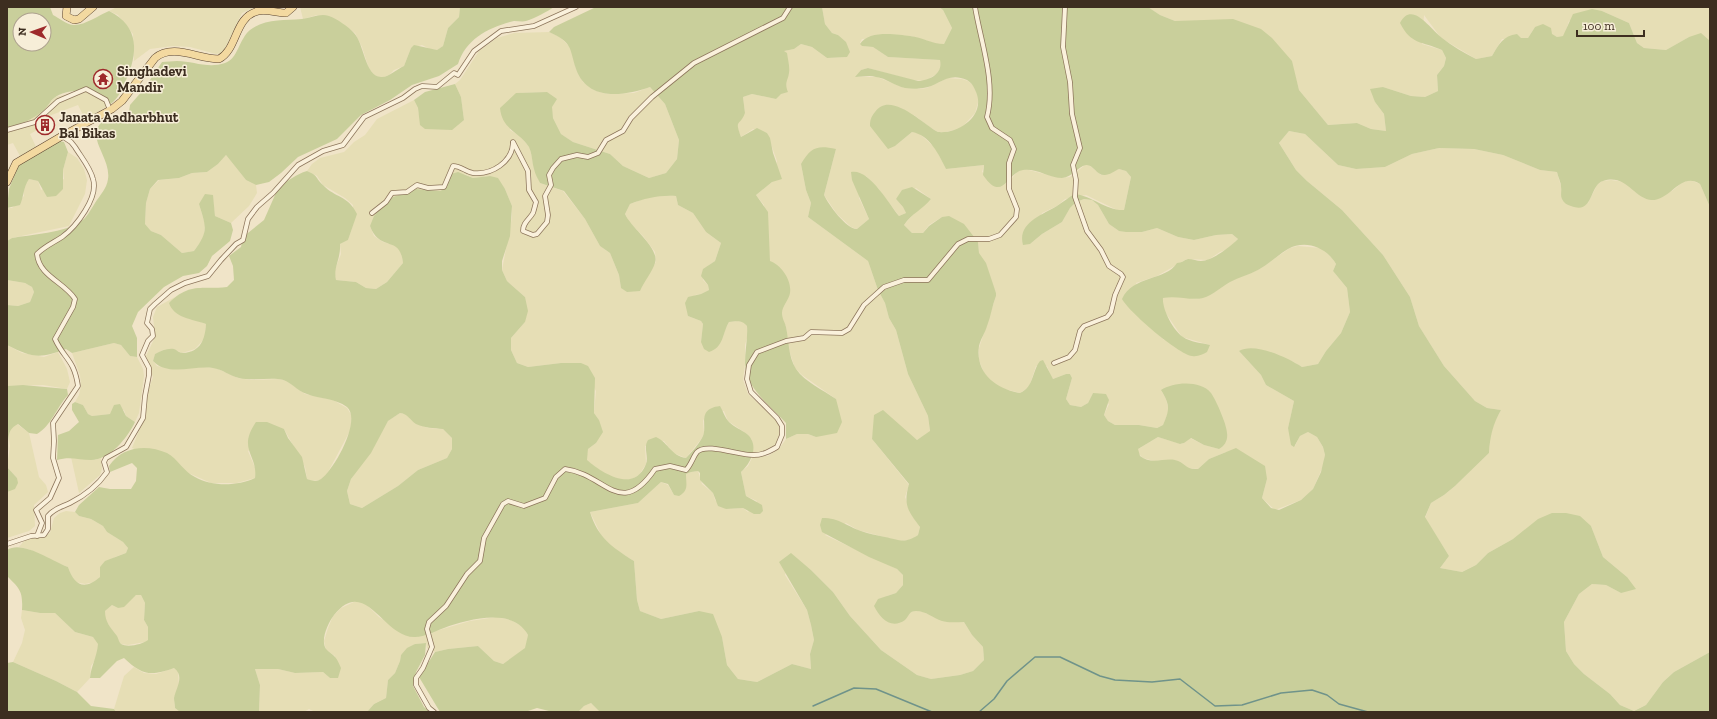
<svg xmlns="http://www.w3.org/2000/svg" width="1717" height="719" viewBox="0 0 1717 719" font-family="'Zilla Slab',serif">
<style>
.farmland{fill:#e6deb5}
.green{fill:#c9cf9b;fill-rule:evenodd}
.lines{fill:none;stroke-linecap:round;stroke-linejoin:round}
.stream{stroke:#6f938a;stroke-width:1.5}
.street-casing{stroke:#8d765c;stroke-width:5.5}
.primary-casing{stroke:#5b4430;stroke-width:8}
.street{stroke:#faf1dc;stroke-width:4}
.primary{stroke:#f3d9a0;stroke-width:7}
.labels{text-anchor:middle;stroke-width:3;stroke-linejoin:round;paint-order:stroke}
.poi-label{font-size:14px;font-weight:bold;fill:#3d2e20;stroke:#f7eed8;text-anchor:start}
</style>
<rect width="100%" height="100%" fill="#f0e4c8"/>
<g class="farmland">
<polygon points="117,7 255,7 242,13 223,53 216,54 190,47 173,46 150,49 134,61 133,34 118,15 109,11"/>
<polygon points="300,7 460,7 459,17 448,28 443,46 437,50 430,49 422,45 411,48 404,66 394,70 389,75 382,78 375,76 369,69 362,47 355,33 338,21 317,15 303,19"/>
<polygon points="822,7 939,7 943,10 952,28 944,44 937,44 911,36 862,39 860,43 863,46 873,47 888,57 941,60 941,67 938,73 925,81 912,80 868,68 861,70 856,77 877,77 905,88 920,89 927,88 947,78 962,79 968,81 974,86 979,99 975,113 965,124 959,129 945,132 938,132 931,128 914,115 895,146 912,132 919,133 936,149 946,169 984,165 982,172 1007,184 1018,171 1025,169 1060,178 1070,177 1085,165 1089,165 1101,175 1104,175 1119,169 1126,171 1131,177 1124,210 1117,210 1086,195 1065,199 1057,206 1042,213 1030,244 1042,234 1062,222 1070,208 1076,202 1084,199 1092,200 1098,205 1109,224 1119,231 1142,232 1157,228 1178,237 1194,240 1216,235 1232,234 1238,239 1228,249 1220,252 1208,260 1187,259 1157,276 1136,283 1154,330 1164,340 1210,345 1182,337 1165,312 1162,305 1163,298 1171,296 1197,299 1205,297 1230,281 1258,270 1290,248 1298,246 1321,248 1332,258 1336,264 1333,271 1347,288 1350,312 1341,333 1326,351 1318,364 1302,367 1292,361 1239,351 1261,375 1266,385 1294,401 1288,428 1295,446 1300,436 1308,432 1317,437 1323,447 1325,455 1324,464 1313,489 1301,500 1275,510 1262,498 1267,479 1226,452 1209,459 1198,469 1187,468 1175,460 1154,461 1143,458 1138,453 1138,449 1158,437 1181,444 1184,443 1190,438 1204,445 1219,449 1161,390 1166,399 1169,411 1163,425 1157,428 1139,425 1115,425 1108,421 1104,415 1109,404 1093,393 1088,403 1081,407 1070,405 1066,399 1072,378 1070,374 1066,374 1053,379 1051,377 1047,366 1036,366 1029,387 1020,393 1001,388 992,382 984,373 979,360 979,348 996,296 996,293 979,254 978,242 942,217 929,225 923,233 912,233 904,225 916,211 931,199 916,188 896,199 903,207 906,213 899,216 878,188 866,176 859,198 869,219 857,229 851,227 837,214 824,195 836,149 801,164 806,190 811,203 808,217 868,261 878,290 885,303 889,318 896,330 908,374 928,416 930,432 917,440 905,431 874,427 872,439 909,485 905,497 913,517 920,527 918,535 911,540 899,541 858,530 846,523 825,535 897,569 903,575 903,585 896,593 887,596 909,613 915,610 924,612 943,621 964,622 972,635 983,647 984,660 973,671 960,675 931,679 917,675 881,650 850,616 833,592 811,570 791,554 785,575 807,610 811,625 814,640 810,654 811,669 792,664 757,682 738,679 727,665 722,637 699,611 661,619 640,611 637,600 634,561 613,548 602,537 590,512 638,503 661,482 668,485 674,495 686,481 686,474 691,472 698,471 702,484 713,493 715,500 726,509 743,508 748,512 757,501 746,496 741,472 748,466 753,456 768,456 779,449 786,439 797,434 808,434 816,437 836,399 802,375 795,368 788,347 786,326 782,321 782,310 770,261 764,205 756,195 772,182 777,161 767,133 753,129 741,137 737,127 737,123 745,113 743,97 752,94 776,99 786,87 786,79 789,74 783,51 794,49 801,44 812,47 827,58 847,57 838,35 832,33 825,24"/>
<polygon points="1148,7 1710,7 1710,41 1689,37 1666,50 1644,48 1637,43 1629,23 1602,11 1569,21 1564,36 1557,37 1535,27 1528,38 1502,39 1492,56 1476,59 1441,38 1424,15 1422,44 1442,50 1446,58 1444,66 1437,75 1438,91 1425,97 1411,96 1383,87 1375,102 1384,114 1386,131 1371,129 1357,123 1328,125 1299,90 1291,61 1190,21 1175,21 1160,15"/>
<polygon points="549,32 560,37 572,49 576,69 583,82 594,90 606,94 634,93 650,87 665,104 679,140 677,159 666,173 649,178 623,166 610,154 573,142 561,134 553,118 547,92 516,93 510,130 520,136 530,148 534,168 540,183 563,191 585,219 600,246 610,253 619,275 621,288 650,271 656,262 655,252 643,236 629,222 625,214 630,204 646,198 662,195 676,196 678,205 693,213 706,232 721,243 715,261 709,265 703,280 708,285 709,290 701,294 695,295 688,316 701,321 703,324 701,342 723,337 725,330 729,322 737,321 744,322 747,326 748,335 745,345 745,364 743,380 748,394 775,419 779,426 779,435 775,446 764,452 753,453 752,440 747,434 728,421 724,411 707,412 703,421 704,433 702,438 686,458 673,453 664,441 645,446 646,464 639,475 632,479 622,480 611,477 598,469 586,460 588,449 596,443 599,420 594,413 596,391 581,363 561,363 528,367 517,363 511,350 511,338 525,322 525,297 507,281 502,270 512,217 512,206 505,189 490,176 473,178 465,174 440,191 416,189 393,197 370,226 374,236 383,242 395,245 402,252 403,263 387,282 376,289 366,288 356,282 336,280 334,272 341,254 340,244 348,240 354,222 353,205 345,198 323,185 317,176 307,171 312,164 320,158 344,152 354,142 365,135 377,119 414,100 418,108 419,115 464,120 461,97 455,84 460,80 479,51 497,38 514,33"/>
<polygon points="88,90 100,94 106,107 85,119 78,105 41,119 43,127 30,134 36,147 20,156 13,143 7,145 7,127 18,125 44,109 55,97"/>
<polygon points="1289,131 1305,134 1338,165 1356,169 1385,167 1412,154 1439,148 1474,149 1503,155 1540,170 1557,172 1561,187 1588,203 1597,185 1602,181 1611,180 1624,182 1633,189 1638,194 1672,191 1683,182 1690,180 1700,184 1710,207 1710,652 1674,672 1663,682 1646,705 1634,711 1620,705 1610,694 1584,674 1574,664 1566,651 1564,622 1579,594 1592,584 1606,585 1621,593 1627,577 1603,557 1591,526 1513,539 1488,553 1476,565 1462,572 1440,568 1449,556 1425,518 1431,503 1444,495 1455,486 1489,453 1490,438 1494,423 1501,410 1487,408 1475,401 1444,366 1419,326 1410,297 1383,255 1342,210 1307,181 1296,170 1279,143"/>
<polygon points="68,152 77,158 84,169 87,180 85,194 69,226 12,238 7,241 7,208 12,208 24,196 23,187 29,179 38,181 41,190 64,179 63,170"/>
<polygon points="226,155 246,180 256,185 257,193 249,206 231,223 215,216 213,199 199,204 205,224 204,237 194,251 182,253 161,235 151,231 145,224 146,203 150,189 159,180 179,178 192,173 207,172 218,164"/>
<polygon points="7,280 25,283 32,287 34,292 30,302 18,306 7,305"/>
<polygon points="175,297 169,303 193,319 206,324 205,338 195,349 182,353 173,349 163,350 155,354 153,361 157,366 173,369 203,367 216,368 238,378 251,380 278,379 287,381 305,394 333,400 347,408 352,416 351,429 327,474 320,480 312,481 307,479 305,467 284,429 248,451 256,470 255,478 237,483 211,483 132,448 146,413 147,394 153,377 146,356 155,337 153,317 157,307"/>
<polygon points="114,343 121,345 130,356 137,357 143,369 144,376 139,413 135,422 126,416 124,410 110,414 92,416 88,414 83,405 75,402 79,395 81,386 80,375 72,353"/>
<polygon points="7,345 22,353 44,357 58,352 67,369 70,382 67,389 43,385 7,386"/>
<polygon points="400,413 406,414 416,423 428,428 443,429 452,438 452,449 447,458 418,470 398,486 362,508 350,504 347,491 351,479 388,421"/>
<polygon points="17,424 29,433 39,477 46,485 48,492 34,505 35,526 29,531 7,538 7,492 17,478 7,467 10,446 8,433 12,427"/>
<polygon points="71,457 95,460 101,458 102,469 100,475 79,493"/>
<polygon points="66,511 75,512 79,516 91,519 103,526 107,532 123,542 128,548 126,553 115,557 100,567 100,577 95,582 85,584 75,582 72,578 68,567 54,562 28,549 19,547 25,540 45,536 50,533 54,518 60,513"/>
<polygon points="136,595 141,595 145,603 144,620 148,627 149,640 145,642 128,645 121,644 111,629 105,619 105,611 112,605 118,608"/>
<polygon points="356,601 364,602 379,617 403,633 415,637 470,621 496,617 511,620 523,627 528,635 526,648 503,664 494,661 478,646 448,649 435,652 427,648 426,643 415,644 401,655 400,661 395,673 388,680 386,698 374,704 367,712 315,712 309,709 304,712 259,712 260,685 255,669 278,669 295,673 323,672 330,678 335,656 326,650 324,641 328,628 333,616 341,608"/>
<polygon points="22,610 40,613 55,613 75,632 93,637 99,644 97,657 91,666 90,678 77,692 56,681 13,662 22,643 25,630 21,618"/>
<polygon points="134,667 144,673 156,674 174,668 178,670 179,686 174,698 175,708 180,712 116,712 114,709 124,676"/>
<polygon points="591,703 600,712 578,712 584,706"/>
</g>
<g class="green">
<path d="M 7,7 L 50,7 L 53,15 C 59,18 66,24 73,25 C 84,26 99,15 109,11 C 140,26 138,54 126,80 C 121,92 117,101 106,107 L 100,94 C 87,89 65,89 54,98 C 50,101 48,106 44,110 C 33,119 21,125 7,127 ZM 20,20 L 44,20 L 44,44 L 20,44 Z"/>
<path d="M 460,7 L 554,7 C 546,12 536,18 526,21 C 523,22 518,21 514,21 C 489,27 466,39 458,64 L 439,76 L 412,85 L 390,100 L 361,115 L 337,139 L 298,157 L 281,173 L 269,182 L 256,185 L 246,180 L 226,155 L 218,164 L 207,172 L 192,173 L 179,178 L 158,180 L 150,189 L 146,203 L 145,224 L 151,231 L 161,235 L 182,253 L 194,251 C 209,231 206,227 199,204 L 205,194 L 213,195 L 215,216 L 231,223 L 233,230 L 230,241 L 212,256 L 207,266 L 199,273 L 183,276 L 164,287 L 138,312 L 132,326 L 137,338 L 137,357 L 130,356 L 121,345 L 114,343 L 72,353 L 66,349 C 39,359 33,358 7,345 L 7,305 L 18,306 L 30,302 L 34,292 L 32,287 L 25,283 L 7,280 L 7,241 L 12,238 C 29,235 67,232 80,222 C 87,218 91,209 95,203 C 100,195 107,188 108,179 C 111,160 90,141 98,127 C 104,116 117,118 128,118 L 130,105 L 144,89 L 162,62 C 167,62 172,61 177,61 C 193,61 208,69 225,63 C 238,59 239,39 250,30 C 266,18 284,21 302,19 C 311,18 320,13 329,16 C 337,19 349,27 354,33 C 364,43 365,77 381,77 C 388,78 397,69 404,66 L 411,48 L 414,45 L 437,50 L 443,46 L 448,28 L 459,17 Z"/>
<path d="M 596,7 L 822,7 L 825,24 L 832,33 L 838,35 L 846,42 L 850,52 L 847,57 L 827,58 L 812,47 L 801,44 L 794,49 L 784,51 L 787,53 C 788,60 790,67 789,73 C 788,81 784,82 788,92 L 781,94 L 776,99 L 752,94 L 743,97 L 745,113 C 740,127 734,118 741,137 L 757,128 L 767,133 L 770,138 L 773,153 L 782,179 L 772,182 L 756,195 L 768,212 L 770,261 C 781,265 792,280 790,293 C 789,300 782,306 782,313 C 782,319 785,322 786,327 C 789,341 788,356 796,369 C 805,382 823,390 836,399 L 842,422 L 837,433 L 816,437 L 808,434 L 797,434 L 786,439 L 786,423 C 770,405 746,389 745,363 C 745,350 748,338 747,326 C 742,320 737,321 729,322 C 722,334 724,347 709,352 L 704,349 L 701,342 L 703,324 L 701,321 L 688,316 L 685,303 L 688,297 L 701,294 L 709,290 L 708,285 L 701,276 L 703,269 L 715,261 L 721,243 L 706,232 L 693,213 L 678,205 L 676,196 C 659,195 646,198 630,204 L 625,214 C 631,228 660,248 655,263 C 652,272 644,282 640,291 L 627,292 L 621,288 L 619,275 L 610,253 L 600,246 L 585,219 L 564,191 L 540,183 C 538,179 535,174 534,169 C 532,162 532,153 529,147 C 519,131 502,130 500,108 L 516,93 L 547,92 L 557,99 L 552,107 L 553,118 L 561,134 L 573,142 L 610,154 L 623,166 L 649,178 L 666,173 L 677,159 L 679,140 L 665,104 L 650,87 C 624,96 588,102 576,69 C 569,47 573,43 549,32 L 554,27 Z"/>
<path d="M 939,7 L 1148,7 L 1160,15 L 1175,21 L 1233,19 L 1261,29 L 1272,38 L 1292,61 L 1299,90 L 1328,125 L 1357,123 L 1371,129 L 1386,131 L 1384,114 L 1375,102 L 1370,89 L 1383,87 L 1411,96 L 1425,97 L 1438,91 L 1437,75 L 1444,66 L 1446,58 L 1442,50 C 1422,41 1411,45 1400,23 C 1412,0 1430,29 1442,38 C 1452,46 1464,53 1476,59 L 1492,56 C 1499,44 1503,36 1517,34 L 1521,38 L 1528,38 L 1535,27 L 1543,24 L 1551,28 L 1552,34 L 1557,37 L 1563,36 L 1573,14 L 1592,9 L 1602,11 L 1629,23 L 1637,43 L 1644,48 L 1666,50 L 1689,37 L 1701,33 L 1710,41 L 1710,207 L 1700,184 C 1681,171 1671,200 1652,200 C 1634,199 1626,173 1603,181 C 1589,185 1594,215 1571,206 C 1567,205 1564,203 1562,199 C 1560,195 1562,191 1561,187 C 1561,182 1558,177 1557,172 L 1540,170 L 1503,155 L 1474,149 L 1439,148 L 1412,154 L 1385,167 L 1356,169 L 1338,165 L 1305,134 L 1289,131 L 1279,143 L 1296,170 L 1307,181 L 1342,210 L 1383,255 L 1410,297 L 1419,326 L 1444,366 L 1475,401 L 1487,408 L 1501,410 C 1493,424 1490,436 1489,453 L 1455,486 L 1444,495 L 1431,503 L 1425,517 L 1449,556 L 1440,568 L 1462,572 L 1476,565 L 1488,553 L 1513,539 L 1538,519 L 1552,513 L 1566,513 L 1580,516 L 1591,526 L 1603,557 L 1627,577 L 1636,589 L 1621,593 L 1606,585 L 1592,584 L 1579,594 L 1564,622 L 1566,651 L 1574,664 L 1584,674 L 1610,694 L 1620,705 L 1634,711 L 1646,705 L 1663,682 L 1674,672 L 1710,652 L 1710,712 L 600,712 L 591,703 L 584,706 L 578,712 L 553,712 L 537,708 L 525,712 L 440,712 L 419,677 L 435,652 L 448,649 L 478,646 L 494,661 L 503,664 L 525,648 L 528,635 C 513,607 469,619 444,628 C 435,631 425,637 415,637 C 383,638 366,575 334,615 C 328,623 320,640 326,649 C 328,652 333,654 335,657 C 338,660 339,664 341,668 L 338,678 L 330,678 L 323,672 L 295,673 L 278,669 L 255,669 L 260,685 L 259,712 L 180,712 L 175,708 C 175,705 174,701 174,698 C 176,688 185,676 174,668 C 151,676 143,676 124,658 L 117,661 L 100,678 L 90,678 C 91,666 97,657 98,644 L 93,637 L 75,632 L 55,613 L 40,613 L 22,610 C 23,591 20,589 7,576 L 7,550 C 23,540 51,561 68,567 C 74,585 84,591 100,577 L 100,567 L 105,561 L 126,553 L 128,548 L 123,542 L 107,532 L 103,526 L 91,519 L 79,516 L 75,512 L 79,505 L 99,487 L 110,489 L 131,489 L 136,481 L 137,468 L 132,463 L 110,472 L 109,466 C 122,446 147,444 167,453 C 178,459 184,472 195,477 C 212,487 238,486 255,478 C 258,454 237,450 256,422 L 267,422 L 284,429 L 288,438 L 302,457 L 307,479 C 312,481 317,482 321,479 C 334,470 362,420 347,407 C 335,398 320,399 307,394 C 296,391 291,380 278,379 C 265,378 252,381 239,378 C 230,376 222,369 213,368 C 194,365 168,377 153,361 L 155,354 C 161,351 167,348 174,349 C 177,350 179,353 183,353 C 201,352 205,339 206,324 C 192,319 174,318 169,303 C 190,282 202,290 227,287 L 234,280 L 233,266 L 229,256 L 241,247 L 243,237 L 264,220 L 279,186 C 289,181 296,174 307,171 C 319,176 315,178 323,185 C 335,198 348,195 357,214 L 348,240 L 340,244 C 341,259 333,267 336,280 L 356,282 L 366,288 L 376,289 L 387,282 L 403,263 C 400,234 380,253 370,226 L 374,216 L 382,206 L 393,197 L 416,189 L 440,191 L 444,189 L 451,174 L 458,172 L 473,178 L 490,176 L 498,178 L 505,189 L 512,206 L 510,236 L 502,261 L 502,270 L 507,281 L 525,297 L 528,311 L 525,322 L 511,338 L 511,350 L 517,363 L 528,367 L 561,363 L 581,363 L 588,366 L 595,378 L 594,413 L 599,420 L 603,432 L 596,443 L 588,449 L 587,460 C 602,473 634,494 646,464 C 649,456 643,448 648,440 L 656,437 C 669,443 671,456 686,458 C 692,452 698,445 702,438 C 709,427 695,409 720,406 C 723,411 725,418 729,422 C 734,427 742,430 747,434 C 760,445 751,463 741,472 L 746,496 L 762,505 L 763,511 L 760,514 L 754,514 L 743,508 L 726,509 L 718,506 L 713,493 L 700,480 L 700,473 L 698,471 L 691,472 L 686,474 C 686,485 689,490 679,496 L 674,495 L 668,484 L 661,482 L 638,503 L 590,512 C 598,538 612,547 634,561 L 637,600 L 640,611 L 661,619 L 699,611 L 713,614 L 722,637 L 727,665 L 738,679 L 757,682 L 792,664 L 811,669 L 810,654 L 814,640 L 811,625 L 807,610 L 779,562 L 791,553 L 811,570 L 833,592 L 850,616 L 881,650 L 917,675 L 931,679 L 960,675 L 973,671 L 984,660 L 983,647 L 972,635 L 964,622 C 957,622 948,623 942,621 C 933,618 926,611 916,611 C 909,611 909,616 905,620 C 891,630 880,618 874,606 L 878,599 L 896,593 L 903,585 L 903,575 L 897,569 L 869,557 L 822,532 L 820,525 L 822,518 C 840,518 846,526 861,531 C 869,534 877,535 885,537 C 899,540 905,544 918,535 L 920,527 C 908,511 903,505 909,484 L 872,439 L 874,415 L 883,410 L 917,440 L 930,431 L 928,416 L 908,374 L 896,330 L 889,318 L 885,303 L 878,290 L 868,261 L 808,217 L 811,203 L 806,190 L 801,164 C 811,147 817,145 836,149 L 824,195 C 828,204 846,229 857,229 L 869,219 L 852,180 L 851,172 C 869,168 889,204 899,216 L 906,213 L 903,207 L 896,199 L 902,190 L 912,187 L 931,199 C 923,209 911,214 904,225 L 912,233 L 923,233 L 929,226 L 942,217 L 949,216 L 964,224 L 978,242 L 979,253 L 986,263 L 996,293 L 996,296 C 992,306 991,316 987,326 C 985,333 981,338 979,346 C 975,373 996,389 1020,393 C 1034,387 1032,371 1040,361 L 1043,360 L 1053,379 L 1066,374 L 1070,374 L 1072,378 L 1066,399 L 1070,405 L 1081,407 L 1088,403 L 1093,393 L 1106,394 L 1109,400 L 1104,415 L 1108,421 L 1115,425 L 1139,425 L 1157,428 L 1163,425 C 1170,409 1170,405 1161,390 C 1174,382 1200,380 1211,393 C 1216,400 1227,425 1227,433 C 1228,440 1225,446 1219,449 L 1204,445 L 1191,438 L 1184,443 L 1180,444 L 1158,437 L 1138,449 L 1140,456 C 1151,465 1163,458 1175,460 C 1185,462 1185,470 1198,469 L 1209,459 L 1236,448 L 1265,466 L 1267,479 L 1262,498 L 1271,508 L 1279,510 L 1301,500 L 1313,489 L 1321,472 L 1325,455 L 1323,447 L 1317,437 L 1308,432 L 1300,436 L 1294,447 L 1291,445 L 1288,428 L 1294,401 L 1266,385 L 1261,375 L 1239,351 C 1255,342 1288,358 1302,367 L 1318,364 L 1326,351 L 1341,333 L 1350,312 L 1347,288 L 1333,271 L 1336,264 C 1327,248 1306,239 1288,249 C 1278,255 1269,264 1258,270 C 1249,275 1239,277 1230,282 C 1221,287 1213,295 1203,298 C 1191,301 1177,295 1163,298 C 1162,309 1173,330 1183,337 C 1190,342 1202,343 1210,345 L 1207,352 C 1203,354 1198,357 1192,356 C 1178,354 1129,312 1122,299 C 1133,275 1166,281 1177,263 C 1182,263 1184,260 1188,259 C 1193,259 1197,261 1201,261 C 1212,261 1230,247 1238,239 L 1232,234 L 1216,235 L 1194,240 L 1178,237 L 1157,228 L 1142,232 L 1126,232 L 1119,231 L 1109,224 L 1098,205 L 1092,200 L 1084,199 L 1076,202 L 1070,208 L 1062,222 L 1042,234 L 1030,244 L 1023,245 C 1017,223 1042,215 1057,206 C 1063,202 1069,197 1075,194 C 1092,196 1107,211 1124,210 L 1131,177 L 1126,171 L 1119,169 C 1115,171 1109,175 1105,175 C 1097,176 1093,164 1086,165 C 1077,167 1073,177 1062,178 C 1050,178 1036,168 1023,170 C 1007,172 1003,204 983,175 L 984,165 L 946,169 C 939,155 930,135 912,132 L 895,146 L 888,149 L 870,126 C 870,120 871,117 875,112 C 890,90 923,124 938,132 C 959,134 986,115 976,92 C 974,87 972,83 967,80 C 947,71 938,87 923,88 C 918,89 911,89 905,88 C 895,86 886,78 876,77 C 870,75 862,77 855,77 L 861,70 L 868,68 L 918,81 C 931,80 943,73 940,60 L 888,57 L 873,47 L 862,46 L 860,44 C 868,30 896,34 910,36 C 922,37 932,44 944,44 L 952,28 L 943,10 ZM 400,413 C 408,414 410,420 416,424 C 424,428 434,428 443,429 L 452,438 L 452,449 L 447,458 L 418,470 L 398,486 L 362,508 L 350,504 L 347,491 L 351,479 L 371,453 L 388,421 ZM 136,595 L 141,595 L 145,603 L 144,620 L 148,627 L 148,640 C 143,644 128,648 121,644 C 119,642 118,638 117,636 C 110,627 105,622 105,611 L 112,605 L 118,608 L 124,607 Z"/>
<polygon points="455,84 461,97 464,120 452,130 425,129 420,125 418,108 414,100 425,92"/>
<path d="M 58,141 L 64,142 L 68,152 L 63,170 L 63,189 L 56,196 L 47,197 L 38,181 L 29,179 C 23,188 24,196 20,205 L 7,208 L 9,189 L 19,164 Z"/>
<path d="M 23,385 L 67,389 L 68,395 C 56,408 52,425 37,434 L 29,433 L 18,424 C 3,431 11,446 7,458 L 7,386 Z"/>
<path d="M 75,402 L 83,405 L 88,414 L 92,416 L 110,414 L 114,405 L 120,404 L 126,416 L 135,422 C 128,437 110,460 91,460 C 79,460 70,456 57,460 L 58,435 L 69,431 L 79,422 L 72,410 L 72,404 Z"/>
<polygon points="7,467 17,478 18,483 15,489 7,492"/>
<polygon points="426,643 425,655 416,672 413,686 424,707 430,712 367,712 374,704 386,698 388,680 395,673 400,661 401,655 407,648 415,644"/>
<polygon points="13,662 56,681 77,692 91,706 114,709 116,712 7,712 7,663"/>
</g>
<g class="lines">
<g class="stream">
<polyline points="813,706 854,688 876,689 932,712"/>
<polyline points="979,712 994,699 1007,681 1035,657 1060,657 1100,676 1115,680 1152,682 1180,679 1215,706 1242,705 1281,693 1312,690 1327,695 1339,704 1368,712"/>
</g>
<g class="street-casing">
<g id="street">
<polyline points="7,130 35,122 58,101 86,89 106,100 110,110"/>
<path d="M 513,142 L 528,171 L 529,190 L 536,202 C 535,206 534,210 533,213 C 529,220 523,222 523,231 L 533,235 L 537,234 L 547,222 L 548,215 L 545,196 L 551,185 L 549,175 L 553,168 L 561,159 L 577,155 L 588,157 L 598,153 L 606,140 L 623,131 L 631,118 L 652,97 L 694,63 L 783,18 L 790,7"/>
<path d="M 372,213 L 386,202 L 392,193 L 407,192 L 417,185 L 428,188 L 444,187 L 453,166 C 461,166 466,172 473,173 C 492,175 512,162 513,143"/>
<polyline points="1054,363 1069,357 1075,350 1080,331 1084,326 1107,317 1111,312 1115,295 1123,277 1121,274 1109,266 1101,250 1087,231 1075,197 1076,180 1073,165 1080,148 1072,114 1070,82 1063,47 1065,7"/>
<path d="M 37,536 L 42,523 L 36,510 L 50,498 L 59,478 L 53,458 L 54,441 L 53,423 L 78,386 C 74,359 64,359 55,339 L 73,307 L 75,299 C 64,282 39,276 37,254 C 45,246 53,243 62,237 C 76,227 99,197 93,179 C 90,167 81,157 75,147 L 71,142 L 62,136"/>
<path d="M 7,544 L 31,536 L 44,535 L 48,529 L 48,516 C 54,508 62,507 70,503 C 84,496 98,485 107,472 L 104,462 L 106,458 L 126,447 L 143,418 L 145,396 L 149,375 L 149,368 L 142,355 L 148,341 L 153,336 L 152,329 L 147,323 L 150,309 L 155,304 L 171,290 L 185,283 L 208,276 L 221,260 L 236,244 L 243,240 L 248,219 L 257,207 L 273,193 L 298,165 L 323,151 L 343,145 L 364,117 L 403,98 L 415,89 L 422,86 L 437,87 L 454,73 L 458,75 L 474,51 L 501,31 L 534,26 L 576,7"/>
<path d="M 434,712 L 429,708 L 416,685 L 416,678 L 423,668 L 432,647 L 427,629 L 429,622 L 446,606 L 467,574 L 480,561 L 484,538 L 503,504 L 508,501 L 524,506 L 545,498 L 556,477 L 565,469 C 606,474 620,520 655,469 L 670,466 L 686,470 C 691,465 693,457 697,452 C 706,442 741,456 754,455 C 763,455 770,451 777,447 L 782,435 L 782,426 L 777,418 L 751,392 L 747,379 L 749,365 L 757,352 L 786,341 L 804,338 L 811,332 L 842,333 L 849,329 L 864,305 L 884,287 L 904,280 L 928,280 L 958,244 L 968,239 L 989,239 L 1000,235 L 1016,217 L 1017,209 L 1009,189 L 1009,163 L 1014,149 L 1010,140 L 992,128 L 987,117 C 996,82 981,43 975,7"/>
</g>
</g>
<g class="primary-casing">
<g id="primary">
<polyline points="67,7 66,16 74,20 79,19 93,7"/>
<path d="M 7,182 L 16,163 L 62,136 L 112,109 L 122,101 L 155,58 C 173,43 198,59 219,59 C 238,49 234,17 258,11 C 267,9 277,13 286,13 L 293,7"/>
</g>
</g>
<use href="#street" class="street"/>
<use href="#primary" class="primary"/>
</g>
<defs>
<g id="temple-ring" transform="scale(1)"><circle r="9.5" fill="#f7eed8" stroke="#9e2a2b" stroke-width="1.5"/><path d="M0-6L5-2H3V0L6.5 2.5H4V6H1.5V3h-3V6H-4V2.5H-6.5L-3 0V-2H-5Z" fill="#9e2a2b"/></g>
<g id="building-ring" transform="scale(1)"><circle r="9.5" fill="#f7eed8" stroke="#9e2a2b" stroke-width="1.5"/><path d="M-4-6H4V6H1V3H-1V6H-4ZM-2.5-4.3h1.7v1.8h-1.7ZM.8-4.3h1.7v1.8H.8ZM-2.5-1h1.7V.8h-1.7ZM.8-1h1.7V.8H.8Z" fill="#9e2a2b"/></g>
</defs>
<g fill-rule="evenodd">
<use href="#temple-ring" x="103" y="79"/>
<use href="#building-ring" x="45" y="125"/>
</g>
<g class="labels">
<g class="poi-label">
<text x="117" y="76">Singhadevi<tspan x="117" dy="16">Mandir</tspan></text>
<text x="59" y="122">Janata Aadharbhut<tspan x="59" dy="16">Bal Bikas</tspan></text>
</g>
</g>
<rect width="1717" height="719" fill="none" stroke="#3d2e20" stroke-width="16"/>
<g transform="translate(32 32) rotate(272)"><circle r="19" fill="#f7eed8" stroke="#ada18e"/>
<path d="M0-3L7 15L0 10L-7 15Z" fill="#9e2a2b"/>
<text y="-6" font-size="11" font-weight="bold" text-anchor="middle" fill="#3d2e20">N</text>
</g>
<path d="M1577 30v6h67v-6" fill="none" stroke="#3d2e20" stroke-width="2"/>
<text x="1583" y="30" font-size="12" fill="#3d2e20" stroke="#f7eed8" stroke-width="3" paint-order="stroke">100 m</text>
</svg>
